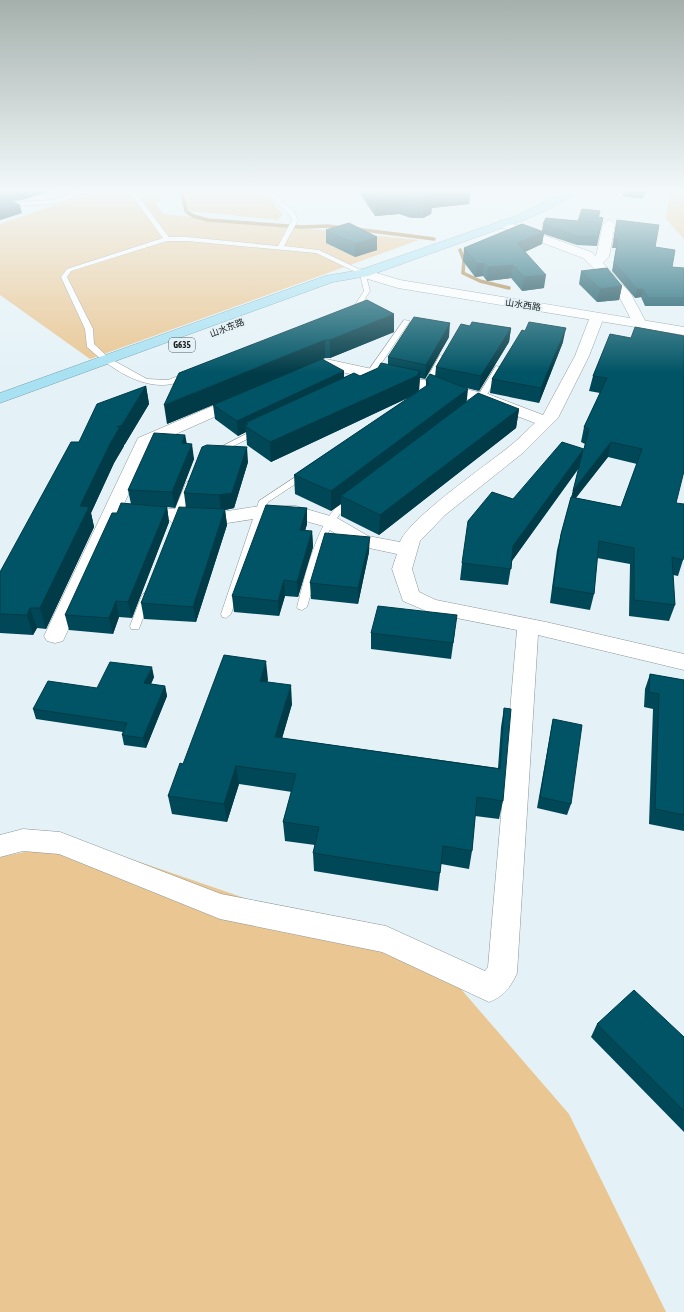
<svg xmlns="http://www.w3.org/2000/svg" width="684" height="1312" viewBox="0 0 684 1312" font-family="'Asap Condensed','Noto Sans SC',sans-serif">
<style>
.green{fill:#e9c692}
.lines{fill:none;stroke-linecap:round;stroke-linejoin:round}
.stream{stroke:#a48042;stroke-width:3.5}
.lane-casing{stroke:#89969a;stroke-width:1}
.street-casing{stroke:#89969a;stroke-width:1}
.secondary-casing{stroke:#89969a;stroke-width:1}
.highway-casing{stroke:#769da8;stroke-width:1}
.lane{fill:#fff;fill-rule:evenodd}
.street{fill:#fff;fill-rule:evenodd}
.secondary{fill:#fff;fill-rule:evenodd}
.highway{fill:#a8e1f2;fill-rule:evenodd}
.wall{fill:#004857;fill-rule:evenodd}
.shaded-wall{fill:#003b47}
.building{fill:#005465;stroke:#003b47}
.labels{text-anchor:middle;stroke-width:4;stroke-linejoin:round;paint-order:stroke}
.far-street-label{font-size:9px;fill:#191e1f;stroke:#e4f2f7}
.shield{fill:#e4f2f7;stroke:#565e60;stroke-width:1}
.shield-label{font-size:9px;font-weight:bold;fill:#191e1f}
</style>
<rect width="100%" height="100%" fill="#e4f2f7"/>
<g class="green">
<polygon points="101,189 166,189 157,205 163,214 419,240 90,359 0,295 0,224"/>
<polygon points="182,189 261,189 283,215 277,220 190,211 182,203"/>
<polygon points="675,189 684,189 684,239 666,219 669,196"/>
<polygon points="79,841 441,966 569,1114 666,1312 0,1312 0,857"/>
</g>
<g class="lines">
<g class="stream">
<polyline points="181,189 186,211 193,216 208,220 302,227 328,226 343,228"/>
<polyline points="356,229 434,239"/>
<polyline points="460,250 464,260 463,273 480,281 509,288"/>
</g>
<g class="lane-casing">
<g id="lane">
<polygon points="88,189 96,189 53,204 0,207 0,203 52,200"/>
<path d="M 127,189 L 133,189 L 169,237 L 187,237 L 278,246 L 292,220 L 289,214 L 262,189 L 268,189 L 294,212 L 298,220 L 284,246 L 319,250 L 365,272 L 370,291 L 358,310 L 172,384 C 141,390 109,367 87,347 L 85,329 L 61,277 L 67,269 L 163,238 ZM 167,241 L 187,241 L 316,253 L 360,274 L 364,291 L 353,308 L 168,380 L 147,379 L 109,358 L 94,344 L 93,329 L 67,277 L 71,271 Z"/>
<polygon points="532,189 541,189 567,197 564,199"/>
<polygon points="404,320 410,321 368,383 362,383 361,381"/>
<polygon points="440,355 447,357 429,389 423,389 422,387"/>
<polygon points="496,366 503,368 480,406 474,406 473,404"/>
<polygon points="256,429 259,429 263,431 218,454 215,455 211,452"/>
<polygon points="306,470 310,473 309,475 268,502 231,614 226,618 222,617 221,614 259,501"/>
<polygon points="190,480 194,483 180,521 178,523 172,523 170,521 186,483"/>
<path d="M 352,497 L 357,500 L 339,515 L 328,533 L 307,607 L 302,610 L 298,609 L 297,607 C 305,578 319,506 352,497 Z"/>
<polygon points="147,592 152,595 140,626 139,629 131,629 130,626 142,595"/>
</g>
</g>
<g class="street-casing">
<g id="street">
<polygon points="502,220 591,252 596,256 603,224 609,220 613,222 615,224 609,257 603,263 631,294 647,324 645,327 635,327 620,298 597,271 583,258 498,226 496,224"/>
<path d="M 597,313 L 602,314 L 604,317 L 589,356 L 558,418 L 524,452 L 445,515 L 420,541 L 412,569 L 419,592 L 436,600 L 546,622 L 684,654 L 684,670 L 538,635 L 517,973 C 511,987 503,997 489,1002 L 382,952 L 220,919 L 59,854 L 23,851 L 0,857 L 0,835 L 23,829 L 60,832 L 221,894 L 386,926 L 485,971 L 488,967 L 517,630 L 431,613 L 403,601 L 392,569 L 397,554 L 355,545 L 323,526 L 295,518 L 260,518 L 221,524 L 119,517 L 63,641 L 55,643 L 47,641 L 44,636 L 138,438 L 236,396 L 248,396 L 250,399 L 248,402 L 151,445 L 123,506 L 221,512 L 260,506 L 296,506 L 337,518 L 368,536 L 400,542 C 408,519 488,464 510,446 C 519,439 527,430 535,423 L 478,401 L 327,369 L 307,377 L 302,375 L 299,372 L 302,369 L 326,359 L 488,394 L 543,415 L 575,356 L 590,317 L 592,314 Z"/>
</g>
</g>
<g class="secondary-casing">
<polygon id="secondary" points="363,269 400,280 684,327 684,335 398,288 358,276 357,273 358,270"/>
</g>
<g class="highway-casing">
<polygon id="highway" points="570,189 583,189 547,210 524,220 368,276 333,282 0,403 0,393 325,276 360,270 516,216"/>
</g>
<use href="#lane" class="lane"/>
<use href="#street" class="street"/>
<use href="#secondary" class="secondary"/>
<use href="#highway" class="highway"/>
</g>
<g class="wall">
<polygon points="0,189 56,189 22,200 11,201 22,213 0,220"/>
<polygon points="57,189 77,189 72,192"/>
<polygon points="357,189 471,189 469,204 432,208 431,214 423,218 411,218 399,214 375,216"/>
<polygon points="624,189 648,189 642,199 623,196"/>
<polygon points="600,211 599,217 603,218 597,246 577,245 544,234 542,244 525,252 544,288 522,291 511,278 487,281 483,276 475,277 463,261 464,248 542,231 543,224 578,221"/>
<polygon points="617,220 655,247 672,267 684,268 684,306 645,306 641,297 635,298 612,271 616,248 612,248"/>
<polygon points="326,230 377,237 377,250 355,257 326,243"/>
<polygon points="581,271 622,286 619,300 597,302 579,284"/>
<polygon points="367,300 394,332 330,358 325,358 322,359 344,377 360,376 388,365 388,357 449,337 425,379 420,378 419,390 417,392 426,387 426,380 435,377 436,367 470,326 511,328 509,342 479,391 462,387 466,402 519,409 516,428 379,535 341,516 341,504 331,511 295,494 294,475 410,397 271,462 247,445 246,432 238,436 215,419 213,405 167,424"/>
<path d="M 610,334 L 676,503 L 683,560 L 678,576 L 673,575 L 675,605 L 669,621 L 629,616 L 630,564 L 597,558 L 594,594 L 590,610 L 550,603 L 557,550 L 561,534 L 571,498 L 579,468 L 512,561 L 508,585 L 460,580 L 462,563 L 513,499 L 584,449 L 585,444 L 581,442 L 584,427 L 600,393 L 589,391 L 593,376 ZM 608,457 L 637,464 L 621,507 L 576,498 Z"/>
<polygon points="563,342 539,403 490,393 492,379"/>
<polygon points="146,386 149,404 125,444 124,445 124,446 114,463 91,513 94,527 46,629 37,628 33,635 0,633 0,572 79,442"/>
<polygon points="185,435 187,444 194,459 175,508 167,507 169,522 132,618 119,617 113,634 69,630 65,615 117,513 131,504 128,490"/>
<polygon points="248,462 234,508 225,510 227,525 196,622 144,619 141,603 186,508 184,493"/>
<polygon points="307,508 307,524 305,531 312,531 313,547 298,597 285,596 279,616 234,612 232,596"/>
<polygon points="369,552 358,604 311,599 310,583"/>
<polygon points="455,631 451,659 371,649 371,633"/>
<polygon points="650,674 684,680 684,831 649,824 653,709 644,707 645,689"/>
<polygon points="154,677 151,684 165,686 167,696 146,748 124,745 122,735 123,732 36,719 33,709 97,688"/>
<polygon points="268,680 267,682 292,704 282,738 498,768 501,727 504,708 503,801 499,819 475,816 472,851 469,869 441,864 438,891 314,871 313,853 315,845 285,841 283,822 292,792 239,784 227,822 172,814 168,796 183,764"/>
<polygon points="553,719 571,804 567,815 537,808 551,730"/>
<polygon points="597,1024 684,1037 684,1132 591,1037"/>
</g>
<g class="shaded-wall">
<polygon points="30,189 56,189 22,200 20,192"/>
<polygon points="71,189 77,189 72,192"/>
<polygon points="471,189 469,204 432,208 431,214 423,218 424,203 431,193"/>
<polygon points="644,189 648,189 642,199 643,191"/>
<polygon points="399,199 399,214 375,216 376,201"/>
<polygon points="20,205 22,213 0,220 0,211"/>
<polygon points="544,232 542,244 515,256 517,243"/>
<polygon points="377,237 377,250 355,257 355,244"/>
<polygon points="484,263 483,276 475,277 477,264"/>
<polygon points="513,265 511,278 487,281 488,267"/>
<polygon points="546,275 544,288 522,291 524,277"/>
<polygon points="622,286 619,300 597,302 600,289"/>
<polygon points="637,289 643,289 641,297 635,298"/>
<polygon points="394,314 394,332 330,358 330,340"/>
<polygon points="450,323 449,337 425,379 426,365"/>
<polygon points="511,328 509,342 479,391 481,376"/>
<polygon points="566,328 563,342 539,403 541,388"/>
<polygon points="325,340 325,358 167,424 164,405"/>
<polygon points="344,371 344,385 248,424 245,423 246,432 238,436 237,421"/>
<polygon points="420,371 419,390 416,394 271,462 270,442"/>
<polygon points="146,386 149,404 125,444 124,445 124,446 114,463 91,513 94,527 46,629 40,608 80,506 117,427"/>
<polygon points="468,389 466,408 341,496 341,504 331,511 331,491"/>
<polygon points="519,409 516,428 379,535 380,515"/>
<polygon points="185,435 187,450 182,443"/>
<polygon points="611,442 608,457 569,506 573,491"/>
<polygon points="192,444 194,459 175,508 172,492"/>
<polygon points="247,447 248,462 234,508 225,510 227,525 196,622 193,607 221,510 219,495"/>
<polygon points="583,450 580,466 511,562 513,546"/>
<polygon points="167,507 169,522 132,618 128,602"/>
<polygon points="307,508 307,524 300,546 300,530"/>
<polygon points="312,531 313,547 298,597 297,582"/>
<polygon points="370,537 369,552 358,604 358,588"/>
<polygon points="284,580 285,596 279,616 278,601"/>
<polygon points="116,601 119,617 113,634 109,618"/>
<polygon points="30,608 37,628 33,635 27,615"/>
<polygon points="266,661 268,680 262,700 260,681"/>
<polygon points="152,667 154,677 147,693 144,683"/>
<polygon points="291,685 292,704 277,756 275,737"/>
<polygon points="165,686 167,696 146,748 143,738"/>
<polygon points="236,766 239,784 227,822 224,804"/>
</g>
<g class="building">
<polygon points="0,189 30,189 20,192 0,193"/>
<polygon points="367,189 471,189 431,193 432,199 424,203 411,203 399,199 376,201"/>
<polygon points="632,189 644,189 643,191"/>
<polygon points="0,200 8,200 20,205 0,211"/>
<polygon points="582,209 600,211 598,217 603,218 598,237 578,237 543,224 546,218 578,221"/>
<polygon points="617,220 659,225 655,247 675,250 672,267 684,268 684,298 648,298 643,289 637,289 614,263 618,240 614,240"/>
<polygon points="349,223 377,237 355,244 326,230"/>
<polygon points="522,224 544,232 517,243 546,275 524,277 513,265 488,267 484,263 477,264 464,248"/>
<polygon points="607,268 622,286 600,289 581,271"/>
<polygon points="367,300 394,314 330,340 325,340 164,405 179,373"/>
<polygon points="414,317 450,323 426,365 388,357"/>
<polygon points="472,322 511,328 481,376 436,367 461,324 470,326"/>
<polygon points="529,322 566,328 541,388 492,379 522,330 525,331"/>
<polygon points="635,327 684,336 684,471 676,503 684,504 684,555 683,560 672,557 675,605 634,600 634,548 599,541 594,594 553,587 561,534 571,497 621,507 642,449 611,442 573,491 583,450 513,546 511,569 462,563 468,521 492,492 513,499 562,442 584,449 589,429 584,427 607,378 593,376 610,334 631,338"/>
<polygon points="322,359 344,371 237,421 213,405"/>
<polygon points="381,363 420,371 417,376 270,442 245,426 248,424 245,423 354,373 360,376 378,368"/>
<polygon points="430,374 468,389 331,491 294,475 429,384 426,380"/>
<polygon points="146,386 122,425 117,427 120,427 110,444 80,506 89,507 40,608 30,608 27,615 0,614 0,572 71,442 79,442 97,404"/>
<polygon points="478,393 519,409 380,515 341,496"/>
<polygon points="154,433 185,435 182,443 192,444 172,492 128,490"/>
<polygon points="207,445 247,447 232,493 219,495 184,493 202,447"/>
<polygon points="121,503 167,507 128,602 116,601 109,618 65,615 112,513 117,513"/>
<polygon points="266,505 307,508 300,530 312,531 297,582 284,580 278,601 232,596"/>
<polygon points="179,507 225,509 193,607 141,603"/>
<polygon points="325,533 370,537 358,588 310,583"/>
<polygon points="378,606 457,615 453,643 371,633"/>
<polygon points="224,655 266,661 260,681 291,685 275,737 500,769 504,708 511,709 503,801 477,797 472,851 443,846 440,873 313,853 319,827 283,822 296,774 236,766 224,804 168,796 180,763 183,764"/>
<polygon points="110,662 152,667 144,683 165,686 143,738 122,735 127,723 33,709 48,681 97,688"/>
<polygon points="650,674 684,680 684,815 655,809 659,694 649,692"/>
<polygon points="553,719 582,725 571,804 540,797"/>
<polygon points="634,990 684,1037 684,1111 597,1024"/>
</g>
<linearGradient id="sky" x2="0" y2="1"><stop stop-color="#a5b0ac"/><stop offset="0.51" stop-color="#f3f9fb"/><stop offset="1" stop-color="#f3f9fb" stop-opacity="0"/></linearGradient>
<rect width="684" height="373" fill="url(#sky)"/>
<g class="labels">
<g class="far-street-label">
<text transform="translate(523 305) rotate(9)" y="3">山水西路</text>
<text transform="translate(227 328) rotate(-21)" y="3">山水东路</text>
</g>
<rect class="shield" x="169" y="338" width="26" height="14" rx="3"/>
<g class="shield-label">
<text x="182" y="348">G635</text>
</g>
</g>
</svg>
